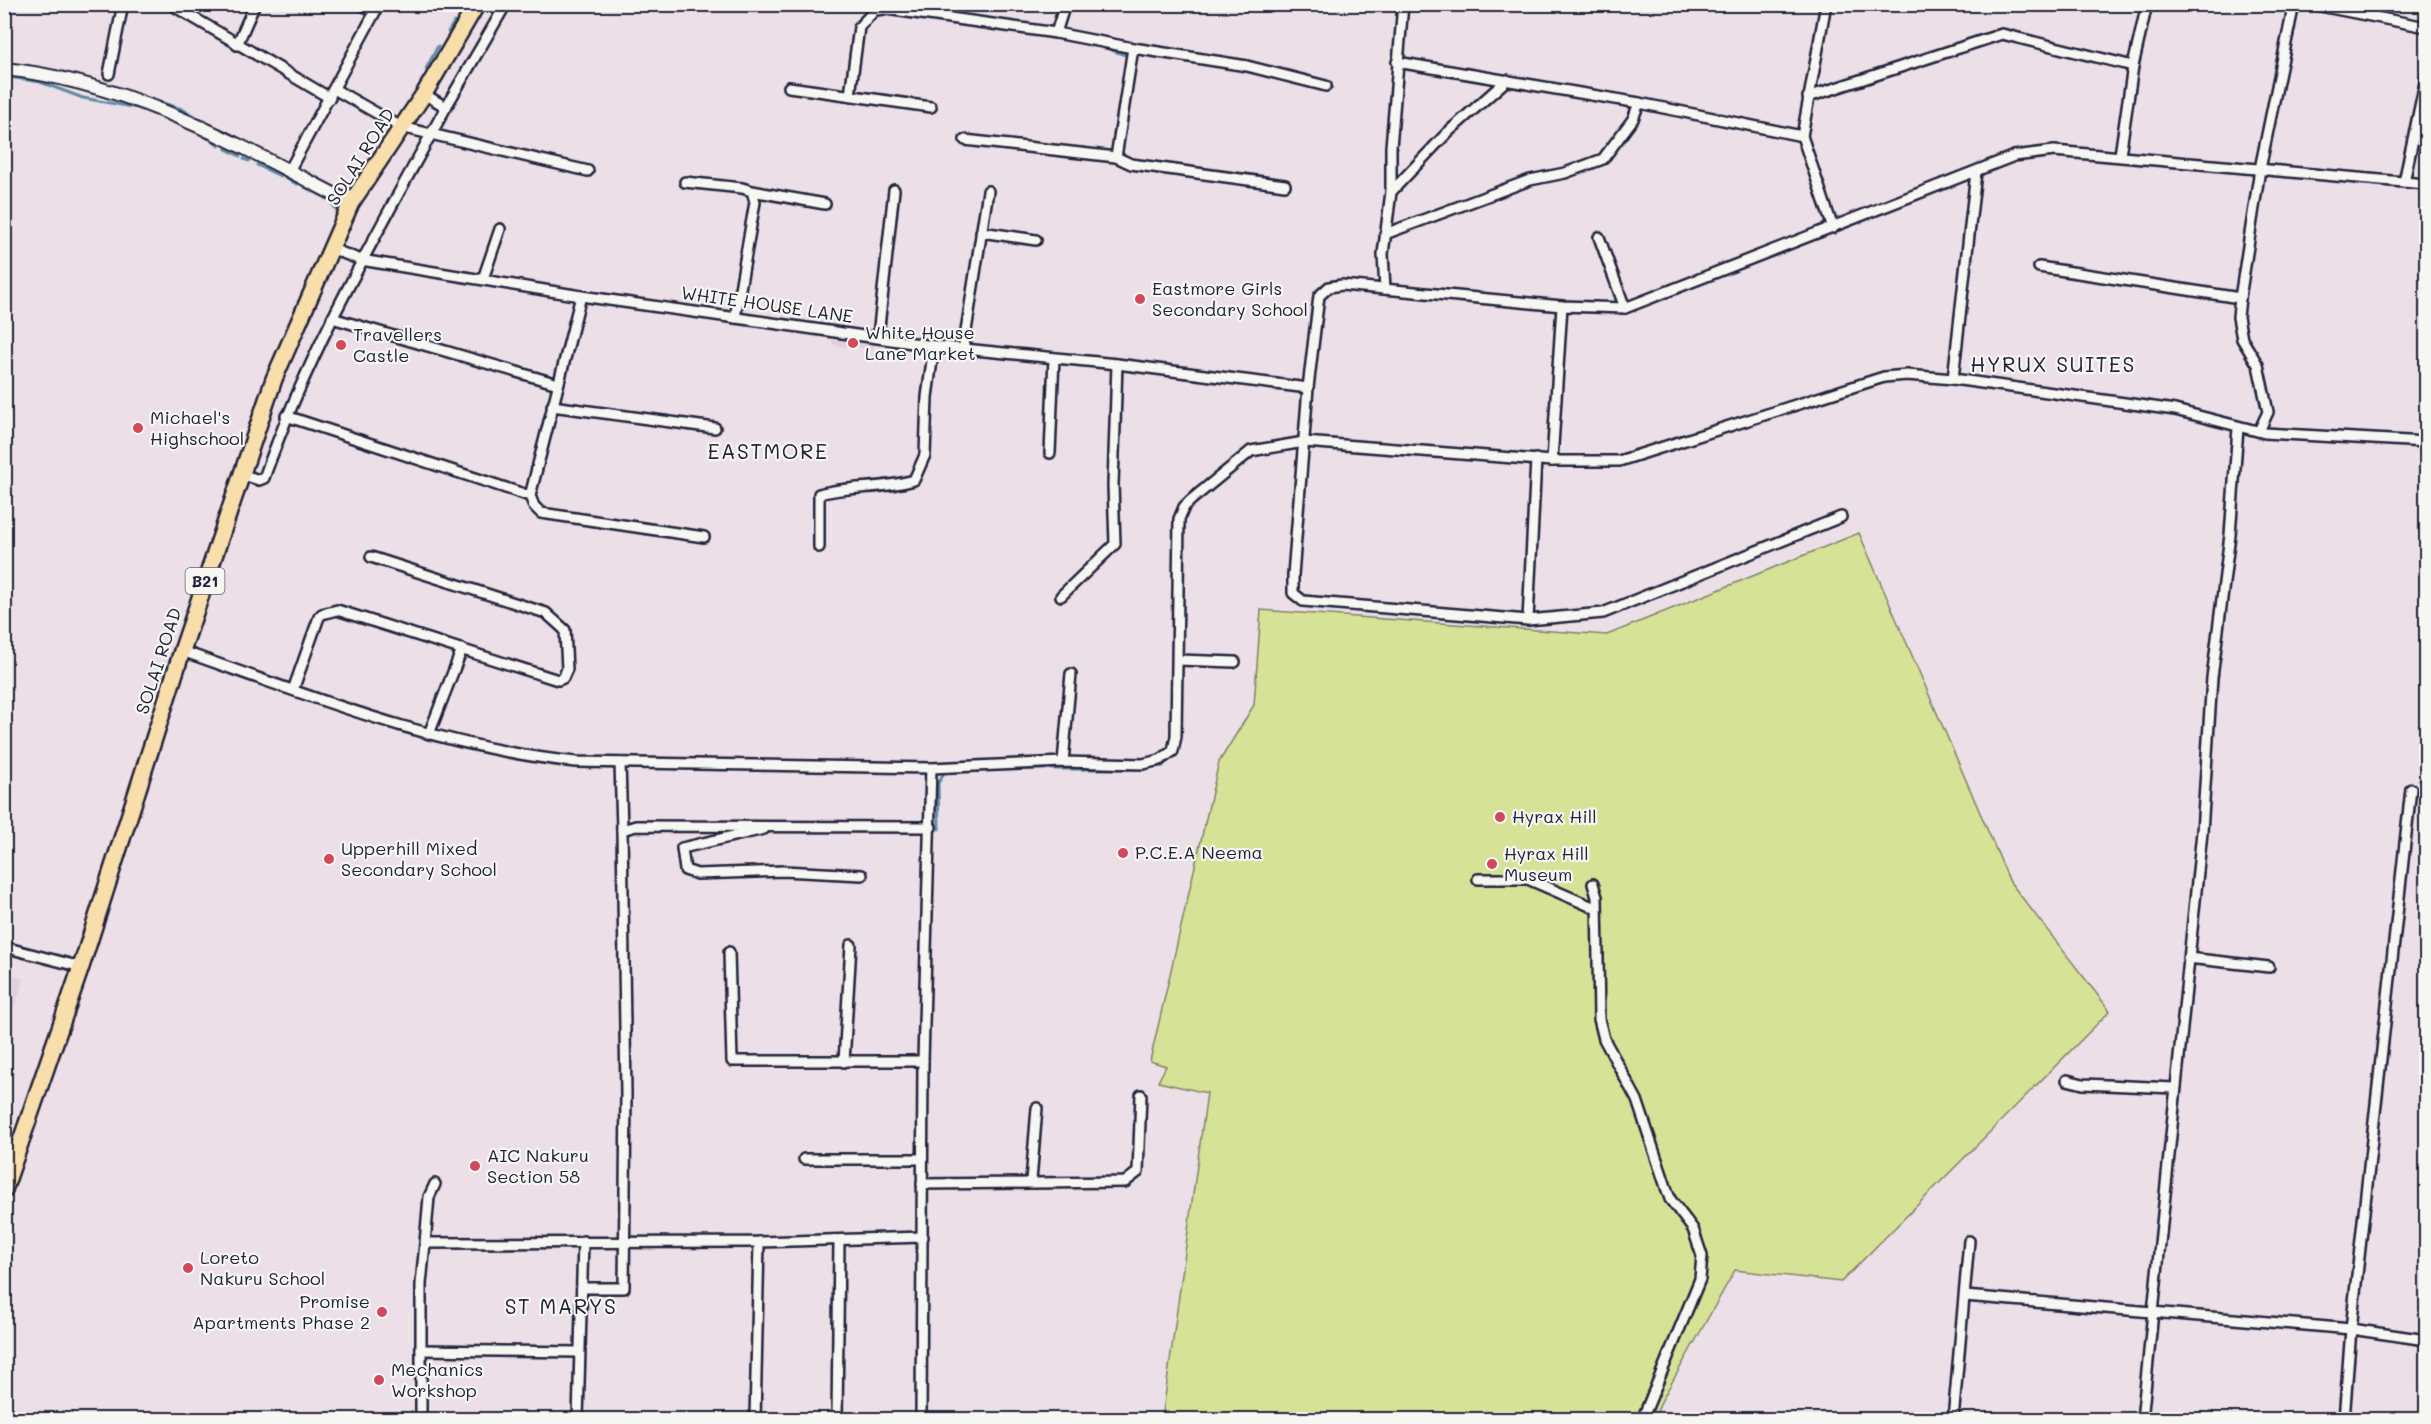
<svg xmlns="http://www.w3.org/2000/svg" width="2431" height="1424" viewBox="0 0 2431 1424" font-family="Mali,sans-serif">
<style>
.built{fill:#e4cfdf}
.green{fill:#d6e396;stroke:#7c8268;stroke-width:1.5}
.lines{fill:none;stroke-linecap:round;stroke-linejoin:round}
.stream{stroke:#608ba4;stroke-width:3}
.minor-casing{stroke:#22223b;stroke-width:14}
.tertiary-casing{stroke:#22223b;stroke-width:16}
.trunk-casing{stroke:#22223b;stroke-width:20}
.minor{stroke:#f6f6f2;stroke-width:9}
.tertiary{stroke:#f6f6f2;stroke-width:12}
.trunk{stroke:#f8deab;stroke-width:15}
.poi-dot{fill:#d1495b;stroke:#f6f6f2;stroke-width:2}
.labels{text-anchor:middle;stroke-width:4.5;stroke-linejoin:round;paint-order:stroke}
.shield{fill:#f6f6f2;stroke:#626272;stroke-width:1.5}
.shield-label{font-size:16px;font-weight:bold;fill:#22223b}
.street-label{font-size:18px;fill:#22223b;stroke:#f6f6f2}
.poi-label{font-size:18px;fill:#22223b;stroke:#f6f6f2;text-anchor:start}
.quarter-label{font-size:21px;letter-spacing:1.5px;fill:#22223b;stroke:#f6f6f2}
</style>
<rect width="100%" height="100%" fill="#ecdfe7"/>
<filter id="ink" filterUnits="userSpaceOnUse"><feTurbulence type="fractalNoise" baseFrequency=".0167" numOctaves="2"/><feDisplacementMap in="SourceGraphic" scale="12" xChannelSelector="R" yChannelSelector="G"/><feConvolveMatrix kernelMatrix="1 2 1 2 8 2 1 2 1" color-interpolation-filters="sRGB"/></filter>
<g filter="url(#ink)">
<g class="built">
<polygon points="833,336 875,340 873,350 832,345"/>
<polygon points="5,971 24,980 5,1033"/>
</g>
<polygon class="green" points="1859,533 2010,882 2110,1011 1841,1282 1735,1270 1662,1400 1654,1419 1162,1419 1207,1093 1158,1082 1166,1066 1150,1061 1219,762 1254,705 1261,610 1607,635"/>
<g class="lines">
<g class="stream">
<polyline points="461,8 464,4"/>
<polyline points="448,32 454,22"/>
<polyline points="1109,49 1128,56"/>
<polyline points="4,63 82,78"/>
<polyline points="426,69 438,46"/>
<polyline points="9,77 40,82 83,98 143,109"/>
<polyline points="94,81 182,109 214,127"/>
<polyline points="204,136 209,139"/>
<polyline points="214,142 219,146"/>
<polyline points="226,149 240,156"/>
<polyline points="244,159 249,161"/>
<polyline points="257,165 280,176"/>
<polyline points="285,178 297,184"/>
<polyline points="304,187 330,200 339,214"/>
<polyline points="1154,767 1163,766"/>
<polyline points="1052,769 1130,769"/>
<polyline points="993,770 1045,769"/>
<polyline points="939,829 938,783 945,771"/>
</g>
<g class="minor-casing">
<g id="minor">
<polyline points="1826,4 1802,136 1833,228"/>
<polyline points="2310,4 2426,27"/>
<polyline points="177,8 330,98"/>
<polyline points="1056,33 1065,4"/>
<polyline points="237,45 255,4"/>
<polyline points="1133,48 1116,157 1131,164 1285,185"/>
<polyline points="1397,62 1639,103 1802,136"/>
<polyline points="109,74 123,4"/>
<polyline points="789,87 931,107"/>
<polyline points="334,89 401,127 588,171"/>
<polyline points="850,95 859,27 875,10 886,9 1056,33 1133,48 1247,66 1326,86"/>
<polyline points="1808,97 2002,34 2133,66"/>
<polyline points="446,107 506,4"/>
<polyline points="965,140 1116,157"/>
<polyline points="2120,155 2133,66 2147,4"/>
<polyline points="289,171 375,12 361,4"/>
<polyline points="685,182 742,188 752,191 755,202 735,318"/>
<polyline points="2404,182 2426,78"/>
<polyline points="752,191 825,204"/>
<polyline points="1391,192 1447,133 1507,80"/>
<polyline points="981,232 1036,240"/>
<polyline points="1385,234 1530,180 1565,173 1603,159 1633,119 1639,103"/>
<polyline points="1599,237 1625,308"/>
<polyline points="332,249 361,260 581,296 934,346 1117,364 1308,388"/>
<polyline points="2039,267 2240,298"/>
<polyline points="483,279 500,229"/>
<polyline points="1385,289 1383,254 1391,192 1391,147 1403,4"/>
<polyline points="581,296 530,496 534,506 541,513 704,537"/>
<polyline points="332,318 558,384"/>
<polyline points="878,336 894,190"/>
<polyline points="963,350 988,191"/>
<polyline points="1953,379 1976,172"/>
<polyline points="552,406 715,428"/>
<polyline points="286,416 530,496"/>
<polyline points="2259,431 2268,412 2258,365 2242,339 2238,317 2240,298 2260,169 2294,4"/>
<polyline points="1050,453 1054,358"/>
<polyline points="1552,461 1562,306"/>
<path d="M 241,474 L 259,480 L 264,478 C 310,347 380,228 446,107 L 424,94"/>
<polyline points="1841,517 1603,613 1528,620 1303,601 1293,593 1293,575 1308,388 1319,296 1329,287 1342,285 1562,306 1625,308 2014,156 2054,151 2426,184"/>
<path d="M 819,547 L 819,494 C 851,485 881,490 914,480 L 925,455 L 927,397 L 934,346"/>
<polyline points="1061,596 1115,544 1113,485 1117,364"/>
<polyline points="1528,620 1536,459"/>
<path d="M 182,651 C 310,696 440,748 576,762 L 931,768 L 1063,762 L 1143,764 L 1160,760 L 1173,751 L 1176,736 L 1179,519 L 1184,507 L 1191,500 L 1251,451 L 1304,442 L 1552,461 L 1619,461 L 1884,377 L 1907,375 L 1953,379 L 2175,410 L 2265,433 L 2426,442"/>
<polyline points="1178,660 1235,662"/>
<polyline points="293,690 319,617 322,614 337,610 558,680 563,678 567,669 565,630 546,613 371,557"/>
<polyline points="429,734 462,649"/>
<polyline points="1063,762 1071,674"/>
<polyline points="620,763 622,830"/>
<polyline points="764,829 682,848 685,870 697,874 783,871 862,875"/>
<polyline points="1478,879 1528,879 1597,909"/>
<polyline points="1593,884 1597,897 1599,1019 1604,1039 1637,1100 1670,1199 1693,1229 1702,1256 1700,1279 1642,1420"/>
<polyline points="4,947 81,967"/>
<polyline points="729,952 732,1061 923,1061"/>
<polyline points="2188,958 2269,967"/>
<polyline points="844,1062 851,945"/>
<polyline points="2067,1080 2083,1084 2174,1088"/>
<polyline points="804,1159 922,1159"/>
<polyline points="1031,1181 1037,1108"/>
<polyline points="922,1184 1125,1182 1138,1172 1141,1095"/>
<polyline points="425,1243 429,1197 435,1184"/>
<polyline points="582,1288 624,1288 626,1094 622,830 636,826 931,827"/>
<polyline points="1965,1296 2351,1329 2411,789"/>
<polyline points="421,1350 579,1352"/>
<polyline points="421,1420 421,1284 425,1243 759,1242 923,1237"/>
<polyline points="578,1420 583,1241"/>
<polyline points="755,1420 759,1242"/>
<polyline points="837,1420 839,1241"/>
<polyline points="921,1420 923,1061 931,768"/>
<polyline points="1953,1420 1969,1241"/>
<polyline points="2142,1420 2202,832 2212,678 2230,535 2238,428"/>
<polyline points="2344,1420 2351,1329 2426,1340"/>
</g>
</g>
<g class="tertiary-casing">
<path id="tertiary" d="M 4,69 C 129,81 242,147 351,203"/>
</g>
<g class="trunk-casing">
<polyline id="trunk" points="4,1190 81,967 182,651 274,379 351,203 424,94 477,4"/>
</g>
<use href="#minor" class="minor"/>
<use href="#tertiary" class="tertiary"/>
<use href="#trunk" class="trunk"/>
</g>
</g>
<g class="poi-dot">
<circle cx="1140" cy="299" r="6"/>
<circle cx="853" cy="343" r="6"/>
<circle cx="341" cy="345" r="6"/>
<circle cx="138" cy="428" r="6"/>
<circle cx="1500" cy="817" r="6"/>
<circle cx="1123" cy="853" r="6"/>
<circle cx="329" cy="859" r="6"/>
<circle cx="1492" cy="864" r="6"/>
<circle cx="475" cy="1166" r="6"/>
<circle cx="188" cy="1268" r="6"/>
<circle cx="382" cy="1312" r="6"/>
<circle cx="379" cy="1380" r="6"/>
</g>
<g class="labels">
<rect class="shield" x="185.5" y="568" width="39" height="26" rx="4.5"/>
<g class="shield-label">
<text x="205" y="587">B21</text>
</g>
<g class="street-label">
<text transform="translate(361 157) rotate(-58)" y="6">SOLAI ROAD</text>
<text transform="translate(767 305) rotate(8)" y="6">WHITE HOUSE LANE</text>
<text transform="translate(159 661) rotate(-72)" y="6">SOLAI ROAD</text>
</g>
<g class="poi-label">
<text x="1152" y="295">Eastmore Girls<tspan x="1152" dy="21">Secondary School</tspan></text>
<text x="865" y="339">White House<tspan x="865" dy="21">Lane Market</tspan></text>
<text x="353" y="341">Travellers<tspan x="353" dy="21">Castle</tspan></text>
<text x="150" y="424">Michael's<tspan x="150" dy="21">Highschool</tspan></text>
<text x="1512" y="823">Hyrax Hill</text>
<text x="341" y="855">Upperhill Mixed<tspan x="341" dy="21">Secondary School</tspan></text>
<text x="1135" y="859">P.C.E.A Neema</text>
<text x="1504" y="860">Hyrax Hill<tspan x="1504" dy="21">Museum</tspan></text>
<text x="487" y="1162">AIC Nakuru<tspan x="487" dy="21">Section 58</tspan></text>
<text x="200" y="1264">Loreto<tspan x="200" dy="21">Nakuru School</tspan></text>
<text x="370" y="1308" text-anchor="end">Promise<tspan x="370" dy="21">Apartments Phase 2</tspan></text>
<text x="391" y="1376">Mechanics<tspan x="391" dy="21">Workshop</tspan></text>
</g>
<g class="quarter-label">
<text x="2053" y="372">HYRUX SUITES</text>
<text x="768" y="459">EASTMORE</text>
<text x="561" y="1314">ST MARYS</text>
</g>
</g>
<rect width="2431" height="1424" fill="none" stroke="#f6f6f2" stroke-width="24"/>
<rect x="12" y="12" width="2407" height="1400" fill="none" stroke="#22223b" stroke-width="2" filter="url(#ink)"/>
</svg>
